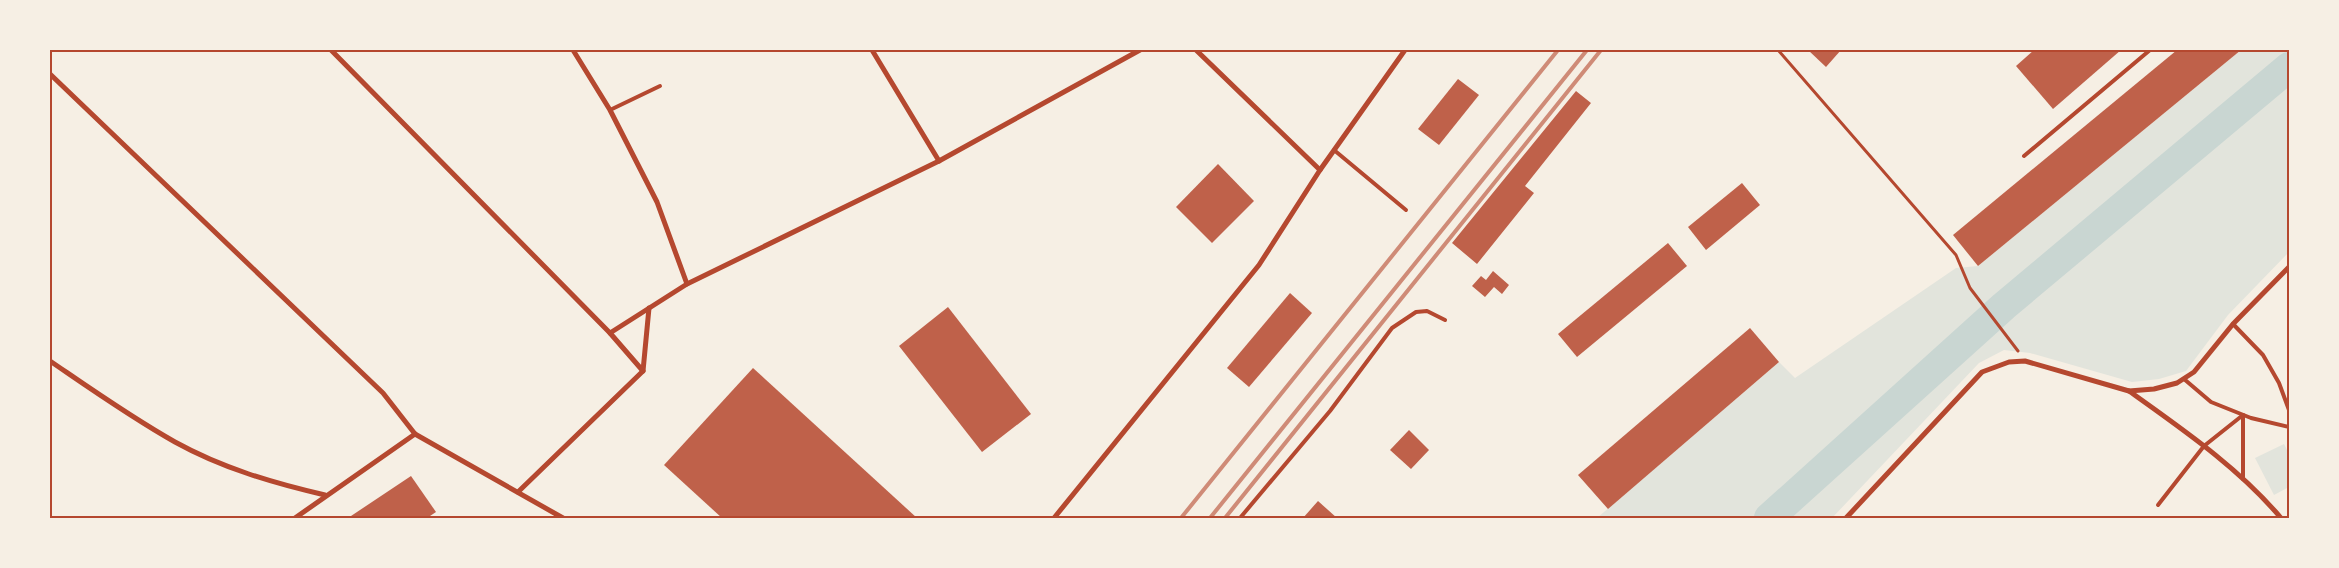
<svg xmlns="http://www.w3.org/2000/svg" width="2339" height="568" viewBox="0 0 2339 568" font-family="'DejaVu Sans',sans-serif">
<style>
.green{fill:#e2e4dc}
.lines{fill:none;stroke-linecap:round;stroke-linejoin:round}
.river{stroke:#c9d6d2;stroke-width:30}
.building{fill:#bf614a}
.path{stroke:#b5482f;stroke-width:3}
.service{stroke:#b5482f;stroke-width:4}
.minor{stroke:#b5482f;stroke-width:5}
.rail{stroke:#cf8b77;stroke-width:4}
.neatline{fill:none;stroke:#b5482f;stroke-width:2}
</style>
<rect width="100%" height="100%" fill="#f6efe4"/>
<g class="green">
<polygon points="2241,50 2289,50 2289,252 2228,315 2186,371 2159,379 2132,382 2030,353 2004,350 1979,363 1832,518 1597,518 1779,362 1795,378 1956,268 1978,266"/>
<polygon points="2284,444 2289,454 2289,487 2274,495 2255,458"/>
</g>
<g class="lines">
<polyline class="river" points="1769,518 2004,306 2289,67"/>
</g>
<g class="building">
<polygon points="1808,50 1841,50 1826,67"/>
<polygon points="2034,50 2121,50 2053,109 2016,66"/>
<polygon points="2177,50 2241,50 1978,266 1953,235"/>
<polygon points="1458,79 1479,95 1439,145 1418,129"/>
<polygon points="1576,91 1591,103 1525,186 1534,193 1477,264 1452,243"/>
<polygon points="1218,164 1254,201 1212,243 1176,207"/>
<polygon points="1742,183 1760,205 1706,250 1688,227"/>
<polygon points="1668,243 1687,266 1577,357 1558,334"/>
<polygon points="1493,271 1509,285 1502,294 1494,287 1485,297 1472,286 1481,276 1486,280"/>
<polygon points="1290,293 1312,313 1249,387 1227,368"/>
<polygon points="948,307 1031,414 982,452 899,346"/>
<polygon points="1750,328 1779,362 1608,509 1578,475"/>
<polygon points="753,368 917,518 722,518 664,465"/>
<polygon points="1409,430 1429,450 1411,469 1390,450"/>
<polygon points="411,476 436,512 427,518 348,518"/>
<polygon points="1318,501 1337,518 1303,518"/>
</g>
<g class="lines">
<polyline class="path" points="1778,50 1956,255 1970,288 2018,351"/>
<g class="service">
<polyline points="610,110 660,86"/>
<polyline points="1334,150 1406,210"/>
<polyline points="2024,156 2150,50"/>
<polyline points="2233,324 2263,355 2279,383 2289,410"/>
<polyline points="2184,379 2211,402 2251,418 2289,427"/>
<polyline points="2243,479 2243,415"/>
<polyline points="2158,505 2204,446 2243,415"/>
<polyline points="1240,518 1330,411 1392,328 1416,312 1427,311 1445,320"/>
</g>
<g class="minor">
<polyline points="331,50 610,333 643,371"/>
<polyline points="573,50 610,110 657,202 687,284"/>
<polyline points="872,50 939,161"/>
<polyline points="1196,50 1320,170"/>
<polyline points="50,74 383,393 415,434 563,518"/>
<polyline points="610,333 687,284 939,161 1140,50"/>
<path d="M 50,361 C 91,389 132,418 175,442 C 222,468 273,483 325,495"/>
<path d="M 2129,391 C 2182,429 2238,467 2281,518"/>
<polyline points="518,492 643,371 649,308"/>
<polyline points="295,518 415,434"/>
<polyline points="1054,518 1259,265 1320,170 1405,50"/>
<polyline points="1846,518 1982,372 2009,362 2025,361 2129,391 2154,389 2177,383 2194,372 2233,324 2289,267"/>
</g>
<g class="rail">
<polyline points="1181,518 1558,50"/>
<polyline points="1210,518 1587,50"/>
<polyline points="1225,518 1601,50"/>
</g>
</g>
<rect width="2339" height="568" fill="none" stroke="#f6efe4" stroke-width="102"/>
<rect x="51" y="51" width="2237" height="466" class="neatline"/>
</svg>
